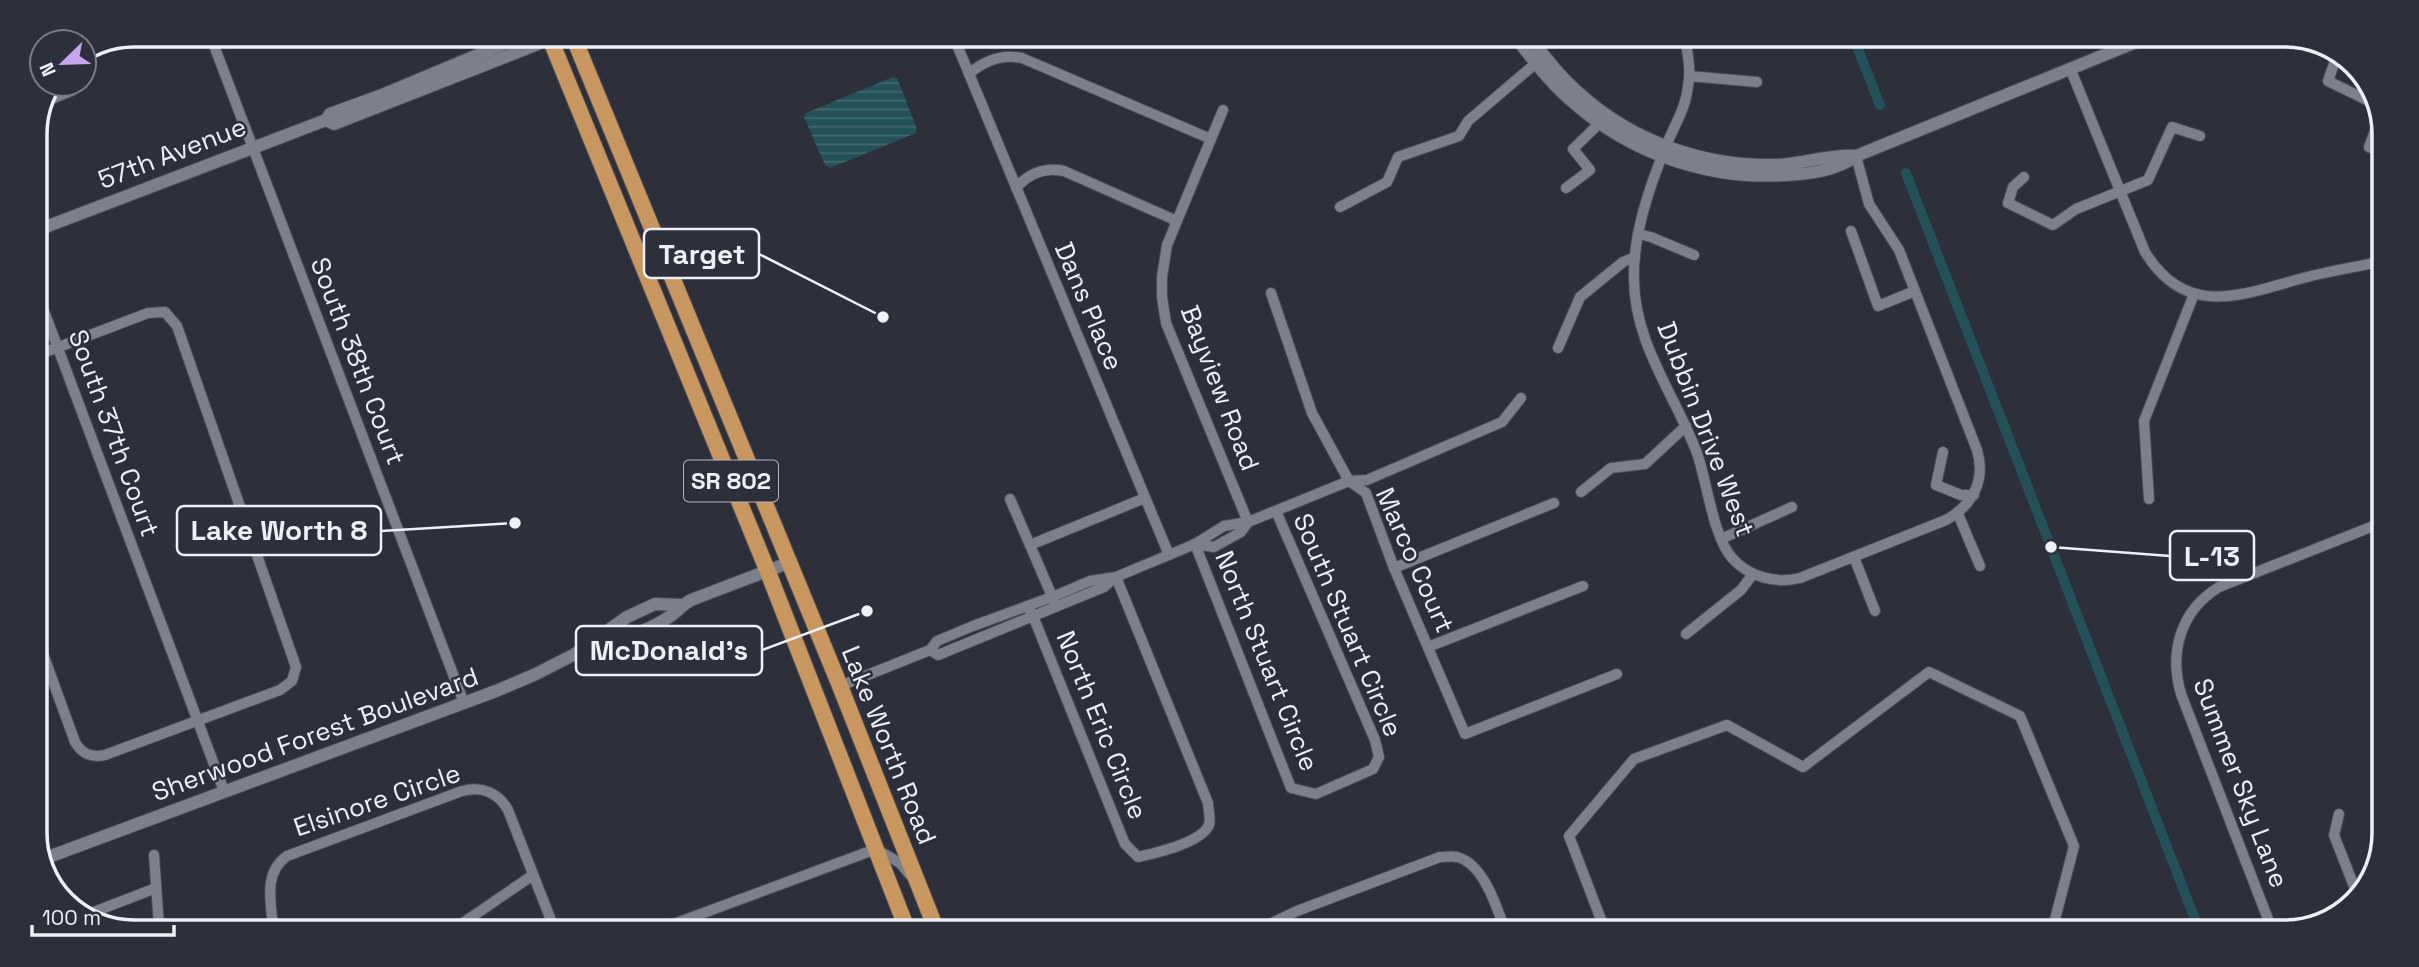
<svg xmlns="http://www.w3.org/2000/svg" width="2419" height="967" viewBox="0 0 2419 967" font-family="'Space Grotesk',sans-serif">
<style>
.water{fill:url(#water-rules)}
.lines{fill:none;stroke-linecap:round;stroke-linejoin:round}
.canal{stroke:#225157;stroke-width:10}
.minor-casing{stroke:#494b55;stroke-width:12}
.tertiary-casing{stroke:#494b55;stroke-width:14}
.primary-casing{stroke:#494b55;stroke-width:18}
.minor{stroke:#7d7f8d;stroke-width:10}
.tertiary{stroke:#7d7f8d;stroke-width:12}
.primary{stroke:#c9965d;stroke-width:16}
.labels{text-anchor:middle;stroke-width:5;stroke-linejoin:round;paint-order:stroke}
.shield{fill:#2d2f3b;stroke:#b4b6bf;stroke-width:2}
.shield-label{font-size:24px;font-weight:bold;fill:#eef0f8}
.street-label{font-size:26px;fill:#eef0f8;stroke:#2d2f3b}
.rim{fill:none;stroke:#eef0f8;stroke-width:3.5}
.leader{fill:none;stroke:#eef0f8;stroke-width:2.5}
.callout-dot{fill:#eef0f8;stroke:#2d2f3b;stroke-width:2.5}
.callout{fill:#2d2f3b;stroke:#eef0f8;stroke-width:2.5}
.callout-label{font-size:28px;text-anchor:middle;font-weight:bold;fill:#eef0f8}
</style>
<defs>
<pattern id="water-rules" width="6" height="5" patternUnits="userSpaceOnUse" patternTransform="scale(1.75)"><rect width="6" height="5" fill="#225157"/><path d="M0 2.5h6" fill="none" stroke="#426a70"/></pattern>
</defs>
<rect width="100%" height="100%" fill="#2d2f3b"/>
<polygon class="water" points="893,77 897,78 917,129 916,133 830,168 825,165 804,117 806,113"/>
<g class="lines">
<g class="canal">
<polyline points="1854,39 1880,105"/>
<polyline points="1906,173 2200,932"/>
</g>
<g class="minor-casing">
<g id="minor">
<polyline points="210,35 464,703"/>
<path d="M 1685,39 C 1688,55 1691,70 1688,86 C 1686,108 1674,126 1666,146 C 1649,188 1633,234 1634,279 C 1634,343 1675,395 1697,453 C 1707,482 1713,536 1732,558 C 1749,577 1776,584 1800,578 L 1946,520 C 1973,505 1986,480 1977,450 L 1899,250 L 1869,204 L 1856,156"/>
<polyline points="955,40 1169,555"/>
<polyline points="2337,55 2328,81 2375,104"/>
<path d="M 2070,68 L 2145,252 C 2186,319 2241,295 2303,278 C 2329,271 2356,267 2383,261"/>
<path d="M 969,74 C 985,60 1002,54 1022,58 L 1211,139"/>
<polyline points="1689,76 1757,82"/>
<polyline points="47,101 71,91 76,84"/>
<polyline points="1223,110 1167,245 1162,277 1162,297 1166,323 1248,522"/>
<polyline points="2380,118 2369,147 2384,154"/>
<polyline points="2024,177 2013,187 2008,203 2053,225 2076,209 2148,180 2172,127 2200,136"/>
<path d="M 1016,188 C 1029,173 1044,167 1064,171 L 1177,221"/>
<polyline points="1566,188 1590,170 1573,149 1606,117"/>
<polyline points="1340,207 1387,182 1398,157 1459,136 1468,121 1542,58"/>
<polyline points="1851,231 1878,306 1915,291"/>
<polyline points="1638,234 1651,237 1694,255"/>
<polyline points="35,287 224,791"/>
<polyline points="1271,293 1312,413 1349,481 1366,493 1394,568 1465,734 1617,674"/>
<polyline points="1558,348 1580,297 1623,262 1635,257"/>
<path d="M 35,356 L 148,313 L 165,312 L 177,326 L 296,667 L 292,681 L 280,690 L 105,755 C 91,758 82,754 75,742 L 35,632"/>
<polyline points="1943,452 1936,485 1961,495 1974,495"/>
<polyline points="1581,492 1611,468 1645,464 1686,426"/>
<polyline points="1010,499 1055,603"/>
<polyline points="2149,499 2144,421 2194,294"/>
<polyline points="1958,514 1980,566"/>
<polyline points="1721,539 1792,507"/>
<polyline points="1195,544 1291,788 1316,794 1373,769 1379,757 1375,740 1276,511"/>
<polyline points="1195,544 1214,547 1241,532 1248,522"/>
<polyline points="1030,545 1145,498"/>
<polyline points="1854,557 1875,611"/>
<polyline points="1394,568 1554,503"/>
<path d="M 1027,606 L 1033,616 L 1125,844 L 1138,857 C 1156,853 1201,843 1209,825 C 1211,819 1208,809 1208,803 L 1116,577"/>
<polyline points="1686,634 1741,590 1753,574"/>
<polyline points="1428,647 1583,586"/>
<polyline points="930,650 938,655 1104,587 1114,578"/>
<polyline points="840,686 930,650 937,641 973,626 1052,597 1090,581 1116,577 1195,544 1224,526 1248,522 1349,481 1367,480 1502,422 1521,398"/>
<polyline points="2339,814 2334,835 2357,894"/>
<polyline points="154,855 159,927"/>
<polyline points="86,915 156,888"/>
<path d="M 273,927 C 271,902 263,873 287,856 L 462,791 C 481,786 498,792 508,810 L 554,928"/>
<polyline points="457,927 533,875"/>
<polyline points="663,928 876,849 900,863 910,875"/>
<path d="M 1259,929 L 1297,911 L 1440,857 C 1445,857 1452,856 1457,857 C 1483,863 1497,907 1505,930"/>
<polyline points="1605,930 1569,836 1634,759 1727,725 1803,767 1929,672 2020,716 2074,846 2052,931"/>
<path d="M 2273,932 L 2181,694 C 2169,652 2180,611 2219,587 L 2381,523"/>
</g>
</g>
<g class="tertiary-casing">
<g id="tertiary">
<path d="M 1516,38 C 1534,61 1551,84 1573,102 C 1630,153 1708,180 1785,175 C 1809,174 1836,171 1856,156 L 2141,40"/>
<path d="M 1530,38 C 1546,58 1561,78 1580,94 C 1633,142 1705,167 1777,165 C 1803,164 1830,154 1856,156"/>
<polyline points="326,120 334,124 538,44 543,36"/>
<polyline points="35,231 326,120 330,114 382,95 523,36"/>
<path d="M 597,639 L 608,644 C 629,637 651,629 669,617 C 677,612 682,605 691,600 L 788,563"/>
<polyline points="43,859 496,691 536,674 575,654 627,617 655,604 682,605"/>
</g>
</g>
<g class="primary-casing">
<g id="primary">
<polyline points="549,36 768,572 907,929"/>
<polyline points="573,36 840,686 936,929"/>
</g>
</g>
<use href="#minor" class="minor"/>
<use href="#tertiary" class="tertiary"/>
<use href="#primary" class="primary"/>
</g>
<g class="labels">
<rect class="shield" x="684" y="460.5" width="94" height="41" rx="5"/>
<g class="shield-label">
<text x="731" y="489">SR 802</text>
</g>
<g class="street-label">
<text transform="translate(172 153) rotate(-21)" y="9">57th Avenue</text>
<text transform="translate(1089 306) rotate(67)" y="9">Dans Place</text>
<text transform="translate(358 361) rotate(69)" y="9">South 38th Court</text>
<text transform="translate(1220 388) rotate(69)" y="9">Bayview Road</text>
<text transform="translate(1706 429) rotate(69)" y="9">Dubbin Drive West</text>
<text transform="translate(114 433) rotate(70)" y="9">South 37th Court</text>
<text transform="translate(1415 560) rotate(66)" y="9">Marco Court</text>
<text transform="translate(1348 625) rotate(67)" y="9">South Stuart Circle</text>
<text transform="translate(1267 661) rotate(68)" y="9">North Stuart Circle</text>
<text transform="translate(1102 725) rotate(68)" y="9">North Eric Circle</text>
<text transform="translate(315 734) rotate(-20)" y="9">Sherwood Forest Boulevard</text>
<text transform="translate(889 745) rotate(68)" y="9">Lake Worth Road</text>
<text transform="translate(2241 783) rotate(69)" y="9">Summer Sky Lane</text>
<text transform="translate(377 800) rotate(-19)" y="9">Elsinore Circle</text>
</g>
</g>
<path d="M0 0H2419V967H0ZM134 47H2285A87 87 0 0 1 2372 134V833A87 87 0 0 1 2285 920H134A87 87 0 0 1 47 833V134A87 87 0 0 1 134 47Z" fill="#2d2f3b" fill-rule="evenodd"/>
<path class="rim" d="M134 47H2285A87 87 0 0 1 2372 134V833A87 87 0 0 1 2285 920H134A87 87 0 0 1 47 833V134A87 87 0 0 1 134 47Z"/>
<path class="leader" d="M883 317L759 254M515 523L381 531M2051 547L2170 556M867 611L762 650"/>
<g class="callout-dot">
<circle cx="883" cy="317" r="7"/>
<circle cx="515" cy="523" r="7"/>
<circle cx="2051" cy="547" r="7"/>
<circle cx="867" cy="611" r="7"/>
</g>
<g class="callout">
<rect x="644" y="229" width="115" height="49" rx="7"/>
<rect x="177" y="506" width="204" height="49" rx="7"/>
<rect x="2170" y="531" width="84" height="49" rx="7"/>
<rect x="576" y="626" width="186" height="49" rx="7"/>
</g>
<g class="callout-label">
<text x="702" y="264">Target</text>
<text x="279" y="540">Lake Worth 8</text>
<text x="2212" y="566">L-13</text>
<text x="669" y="660">McDonald's</text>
</g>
<g transform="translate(63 63) rotate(247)"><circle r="33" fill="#2d2f3b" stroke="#7a7c87" stroke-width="2"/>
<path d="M0-5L12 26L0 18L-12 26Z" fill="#c9a5ee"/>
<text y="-10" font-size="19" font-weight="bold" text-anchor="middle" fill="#eef0f8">N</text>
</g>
<path d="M32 925v10h142v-10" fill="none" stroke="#eef0f8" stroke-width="3.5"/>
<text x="42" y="925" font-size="21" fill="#eef0f8" stroke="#2d2f3b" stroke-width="5" paint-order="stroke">100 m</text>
</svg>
